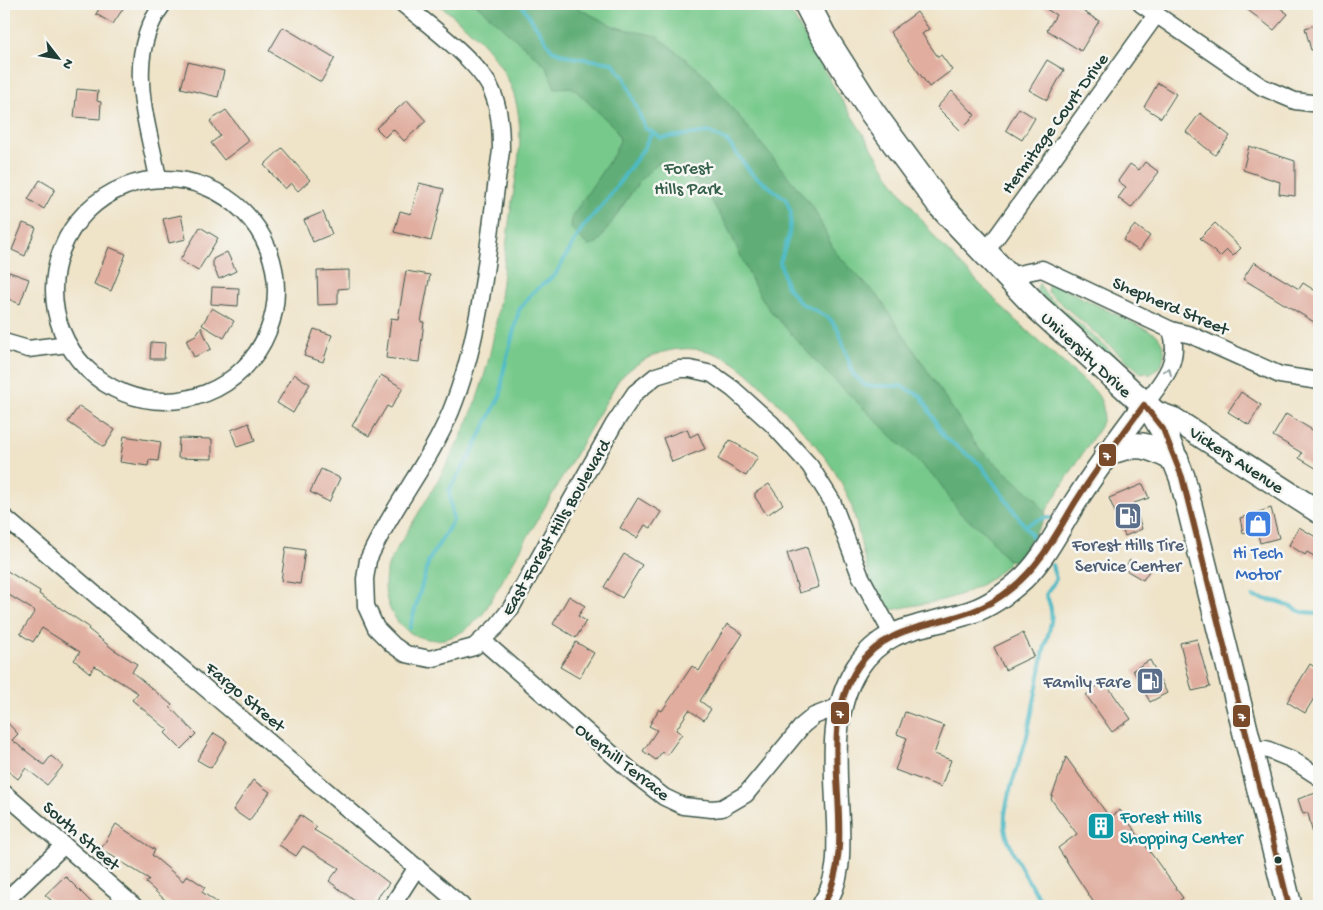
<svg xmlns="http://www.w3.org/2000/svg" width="1323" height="910" viewBox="0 0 1323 910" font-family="'Gochi Hand',sans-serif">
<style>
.green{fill:#77c98b;stroke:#4b8360}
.forest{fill:#61ad77;stroke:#407556}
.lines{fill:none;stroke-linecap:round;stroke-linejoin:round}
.stream{stroke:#4cbac6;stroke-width:4}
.building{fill:#e0ad9f}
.street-casing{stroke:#3e564a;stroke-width:19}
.secondary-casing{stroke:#3e564a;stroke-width:25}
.primary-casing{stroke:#3e564a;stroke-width:28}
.street{stroke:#fff;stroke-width:16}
.secondary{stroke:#fff;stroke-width:22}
.primary{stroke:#fff;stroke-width:25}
.bus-1-casing{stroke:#f6f6f2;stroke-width:10}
.bus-1{stroke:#7a4b2a;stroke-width:6}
.oneway{stroke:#8f9e9a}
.bus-dot{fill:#1f3d34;stroke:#f6f6f2;stroke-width:2}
.labels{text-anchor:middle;stroke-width:5;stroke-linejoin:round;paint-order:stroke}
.street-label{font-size:18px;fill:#1f3d34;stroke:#f6f6f2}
.park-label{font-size:18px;fill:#35604a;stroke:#f6f6f2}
.service-label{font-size:18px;fill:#4e5e75;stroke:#f6f6f2}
.shop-label{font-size:18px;fill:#366cbe;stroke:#f6f6f2}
.culture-label{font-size:18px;fill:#0d838f;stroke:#f6f6f2;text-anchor:start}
.line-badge{stroke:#f6f6f2;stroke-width:2}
.badge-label{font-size:14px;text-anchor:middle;font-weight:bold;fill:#fff}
</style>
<rect width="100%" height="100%" fill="#f6f6f2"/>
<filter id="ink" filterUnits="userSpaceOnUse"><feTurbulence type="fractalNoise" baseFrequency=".02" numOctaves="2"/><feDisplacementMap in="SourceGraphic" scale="10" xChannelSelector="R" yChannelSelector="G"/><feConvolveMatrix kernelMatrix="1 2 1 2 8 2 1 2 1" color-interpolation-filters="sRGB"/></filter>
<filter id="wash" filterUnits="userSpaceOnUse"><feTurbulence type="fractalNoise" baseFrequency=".0096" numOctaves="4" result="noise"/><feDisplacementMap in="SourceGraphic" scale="20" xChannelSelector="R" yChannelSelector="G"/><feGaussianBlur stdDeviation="1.12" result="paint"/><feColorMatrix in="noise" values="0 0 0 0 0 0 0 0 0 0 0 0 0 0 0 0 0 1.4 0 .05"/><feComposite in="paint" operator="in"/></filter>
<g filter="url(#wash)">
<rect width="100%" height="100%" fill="#efe3c8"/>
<g class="green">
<path d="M 438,4 L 786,4 L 838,94 L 892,180 L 937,240 L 1015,320 L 1093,389 C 1104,401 1106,412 1100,427 C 1082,454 1065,481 1048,508 C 1010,567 990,594 917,605 C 908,606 899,609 890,610 C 862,586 862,527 847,494 C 832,462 810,438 786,412 C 771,396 755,378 737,365 C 698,337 648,347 618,381 L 483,614 C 472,625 460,636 444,639 C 397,646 372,594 392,557 C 422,506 456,456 476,401 C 498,342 502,277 510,215 C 516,174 527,132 513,92 C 498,52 470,29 438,4 Z"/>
<path d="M 1048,281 L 1156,334 C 1169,348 1166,366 1149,375 L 1147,372 L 1141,373 L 1048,292 Z"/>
<polygon points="1039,283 1045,294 1139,376 1123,370 1036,291"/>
</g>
<polygon class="forest" points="476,4 570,4 615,27 657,36 704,74 813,207 835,252 880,299 979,449 1036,499 1047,516 1016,562 1006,559 987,534 960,513 939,482 820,366 768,308 753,283 727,226 704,189 680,169 659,162 640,180 597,244 588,246 571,228 572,216 614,154 620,140 615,128 572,87 555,88 546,66"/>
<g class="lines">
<g class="stream">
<polyline points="521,4 552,50 571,57 613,63 625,79 645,128 661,138 709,132 728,142 752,174 786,199 791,213 789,235 780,262 786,285 799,302 829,318 839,331 853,374 866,386 900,386 921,396 944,437 980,464 1035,540"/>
<polyline points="1026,525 1043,518 1050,518"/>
<polyline points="1253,597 1280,602 1302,612 1319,613"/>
<polyline points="410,627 429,560 453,521 449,490 469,458 501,394 503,373 519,310 532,293 555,275 583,227 606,201 644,148 652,132"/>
<path d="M 1045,906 C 1033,890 1008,849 1005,828 C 1002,803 1019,765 1026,740 C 1033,710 1038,680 1044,650 C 1049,629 1057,616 1046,595 L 1056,579 L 1052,565"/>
</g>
</g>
<g id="blocks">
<g class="building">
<polygon points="102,4 126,4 113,24 96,14"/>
<polygon points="1038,4 1071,4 1099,21 1081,51 1047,30 1056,15"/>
<polygon points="1240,4 1275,4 1288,14 1274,30"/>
<polygon points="917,12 929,29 922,34 938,57 941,55 952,70 929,87 890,32"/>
<polygon points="1319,24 1319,48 1311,50 1305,28"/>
<polygon points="283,27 335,58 321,82 269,51"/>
<polygon points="1047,60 1064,70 1047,100 1029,90"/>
<polygon points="188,62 224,71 218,97 181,88"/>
<polygon points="1158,83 1176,94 1161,118 1144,107"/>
<polygon points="77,89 98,91 97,101 101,102 100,119 74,117"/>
<polygon points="952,91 975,115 960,130 937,107"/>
<polygon points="407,100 426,121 404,141 393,129 385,137 376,128"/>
<polygon points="1019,108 1035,118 1022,140 1006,130"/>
<polygon points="226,110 249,141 224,160 211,143 220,136 210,121"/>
<polygon points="1200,113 1230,136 1215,155 1186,132"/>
<polygon points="1249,146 1295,161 1295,196 1279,194 1280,182 1243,170"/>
<polygon points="282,148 310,180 298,191 291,183 285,189 264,165"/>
<polygon points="1145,162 1159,172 1131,208 1118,198 1126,187 1118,181 1130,164 1139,170"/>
<polygon points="40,180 55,189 44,209 28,199"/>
<polygon points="419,183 444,189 431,241 394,232 400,211 411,214"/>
<polygon points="323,212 332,234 313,242 304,220"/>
<polygon points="181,215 186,239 169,243 163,219"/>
<polygon points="23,223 36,228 25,256 12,250"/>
<polygon points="1215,223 1241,248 1233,256 1227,250 1220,257 1200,238"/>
<polygon points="1135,225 1150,236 1139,251 1123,240"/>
<polygon points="200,227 218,238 198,271 180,260"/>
<polygon points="109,247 126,254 111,291 94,284"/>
<polygon points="227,252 236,271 219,279 213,266 213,259"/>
<polygon points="1254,262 1299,289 1303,283 1319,293 1319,325 1243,279"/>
<polygon points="349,270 349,288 338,289 338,304 318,305 317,271"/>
<polygon points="406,271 430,275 421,322 424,322 419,362 386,358 391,318 398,319"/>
<polygon points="9,272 29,279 20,304 4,297 4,285"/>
<polygon points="212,287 239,288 238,306 211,304"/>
<polygon points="212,308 234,321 224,338 202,325"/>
<polygon points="201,327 211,349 194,357 186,340 196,335"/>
<polygon points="314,329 332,335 323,362 304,356"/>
<polygon points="151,342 165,343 164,359 150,359"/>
<polygon points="294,374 310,384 293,413 277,403"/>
<polygon points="381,375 403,388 391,408 387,406 369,436 352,426"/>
<polygon points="1241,392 1261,405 1249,425 1228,412"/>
<polygon points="79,406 115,430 104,447 68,422"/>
<polygon points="1286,414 1319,434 1319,470 1299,458 1302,453 1273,436"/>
<polygon points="249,423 255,441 237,447 231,430"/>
<polygon points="687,429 690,437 698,433 705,449 672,462 663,438"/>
<polygon points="124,436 161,442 158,461 149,460 148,466 120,462"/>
<polygon points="179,438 212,439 212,459 178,458"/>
<polygon points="730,440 758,457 746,476 718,459"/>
<polygon points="321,469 340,478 329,502 310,492"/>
<polygon points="769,484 783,504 767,515 755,497 755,493"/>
<polygon points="1143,484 1149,498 1134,503 1142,529 1125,536 1109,498"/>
<polygon points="638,498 661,512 651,528 645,525 637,538 620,528"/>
<polygon points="1271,508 1279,538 1260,543 1257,530 1243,533 1240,518"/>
<polygon points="1299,527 1319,539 1319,559 1307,552 1305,555 1289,545"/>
<polygon points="286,547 305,550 300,584 281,581"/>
<polygon points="807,547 819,587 799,593 787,553"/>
<polygon points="624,554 642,565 622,598 604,587"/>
<polygon points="1130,560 1149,571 1143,580 1124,569"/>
<polygon points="4,569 40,591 39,594 89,627 88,629 113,649 137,664 132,672 172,705 170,707 196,734 181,749 165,733 168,730 132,700 138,693 95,666 90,673 74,660 80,652 42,628 33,642 20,634 35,611 4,592"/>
<polygon points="569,596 585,606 578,616 586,621 576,638 553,624"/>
<polygon points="727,624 743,634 700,701 711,709 704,720 689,710 676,730 682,734 667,755 662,752 656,760 643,751 657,730 649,726 659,709 662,711 692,666 699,671"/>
<polygon points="1023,633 1034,656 1005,670 994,647"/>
<polygon points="1197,639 1210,687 1192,691 1180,643"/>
<polygon points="576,642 594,653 579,678 560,667"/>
<polygon points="1150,660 1167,693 1150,702 1133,670"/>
<polygon points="1310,664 1319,670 1319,690 1305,713 1287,702"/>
<polygon points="1104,681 1131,719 1112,732 1086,695"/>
<polygon points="905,712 944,726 934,754 951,760 941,787 895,770 907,738 897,734"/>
<polygon points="4,719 18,734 12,740 44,765 51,756 63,766 47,785 26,768 18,779 4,768"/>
<polygon points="214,733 227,741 211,768 197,760"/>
<polygon points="1066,757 1110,818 1120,810 1183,898 1172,906 1096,906 1058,848 1077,834 1051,799"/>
<polygon points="253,780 270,792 249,821 233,810"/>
<polygon points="1319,792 1319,843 1315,843 1308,813 1303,814 1298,799"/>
<polygon points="300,815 317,827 314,830 342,847 389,883 371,906 361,906 329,881 339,868 303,846 296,856 279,845"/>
<polygon points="116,824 155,850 152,855 183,881 187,875 205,887 202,892 222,906 175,906 164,899 146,883 149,879 101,849"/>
<polygon points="65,876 95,906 44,906 51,900 45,895"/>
</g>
</g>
</g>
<g filter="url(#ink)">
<use href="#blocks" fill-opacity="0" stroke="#3e564a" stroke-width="1"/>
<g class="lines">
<g class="street-casing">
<g id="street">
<path d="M 403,4 C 428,24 475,59 490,87 C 500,106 501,130 501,151 C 488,237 484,330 451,411 C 429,464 391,508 368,560 L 365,579 L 366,606 L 376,628 L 393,645 L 406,654 L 430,659 L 474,647 L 497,626 L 511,608 L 614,424 L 635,393 L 656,376 L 679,369 L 690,369 L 712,374 L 733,389 L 772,424 L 810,466 L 832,501 L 860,575 L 892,634"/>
<polyline points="1141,4 1262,87 1295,101 1319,104"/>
<path d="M 158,178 C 147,119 123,57 163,4"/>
<circle cx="165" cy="290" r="111"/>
<polyline points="985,253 1156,15"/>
<polyline points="1008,276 1042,269 1171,330 1191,335 1280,375 1319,381"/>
<polyline points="4,342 28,349 68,344"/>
<path d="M 1144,405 C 1161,383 1182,361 1171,330"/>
<polyline points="4,517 462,906"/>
<polyline points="483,641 637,776 664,797 683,806 712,809 722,808 746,794 803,725 814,716 840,706"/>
<polyline points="1251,751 1266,749 1291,759 1319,777"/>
<polyline points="4,793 134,906"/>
<polyline points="4,902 63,846"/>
<polyline points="392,906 417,867"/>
</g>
</g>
<g class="secondary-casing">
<g id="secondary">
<polyline points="1152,411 1174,419 1319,512"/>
<path d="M 823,906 C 840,880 839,853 838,822 C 836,770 828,714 857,668 C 885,625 922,628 965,614 C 984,609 1002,597 1017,584 C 1043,563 1058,529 1076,501 C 1097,468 1120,437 1144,405"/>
</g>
</g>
<g class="primary-casing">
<g id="primary">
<polyline points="807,4 823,35 872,112 941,206 1037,307 1152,411 1163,430 1182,477 1289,906"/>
<path d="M 1107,453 C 1137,441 1148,444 1176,460"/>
</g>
</g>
<use href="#street" class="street"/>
<use href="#secondary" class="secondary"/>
<use href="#primary" class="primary"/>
<g class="bus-1-casing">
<path id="bus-1" d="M 823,906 C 864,834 809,740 858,667 C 885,626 931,627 973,611 C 987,606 1000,598 1012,588 C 1041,565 1057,532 1076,501 C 1097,468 1121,436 1144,405 L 1163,429 L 1182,477 L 1289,906"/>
</g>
<use href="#bus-1" class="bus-1"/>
</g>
<defs><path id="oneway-chevron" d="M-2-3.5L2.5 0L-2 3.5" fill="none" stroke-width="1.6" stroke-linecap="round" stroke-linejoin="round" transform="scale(1.25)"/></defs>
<use class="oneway" href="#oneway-chevron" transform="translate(1168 371) rotate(-65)"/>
</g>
<defs>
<g id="fuel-square" transform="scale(1.4375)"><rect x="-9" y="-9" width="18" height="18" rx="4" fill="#5c6f8a" stroke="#f6f6f2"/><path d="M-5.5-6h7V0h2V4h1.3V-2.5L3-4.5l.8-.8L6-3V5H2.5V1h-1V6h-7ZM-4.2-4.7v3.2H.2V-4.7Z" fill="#fff"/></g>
<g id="shop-square" transform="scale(1.4375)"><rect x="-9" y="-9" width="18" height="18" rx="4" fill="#3f7fe0" stroke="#f6f6f2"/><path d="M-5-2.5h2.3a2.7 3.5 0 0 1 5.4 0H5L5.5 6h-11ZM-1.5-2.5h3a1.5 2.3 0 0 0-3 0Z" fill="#fff"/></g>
<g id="building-square" transform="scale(1.4375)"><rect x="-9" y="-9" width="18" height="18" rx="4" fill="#0f9aa8" stroke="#f6f6f2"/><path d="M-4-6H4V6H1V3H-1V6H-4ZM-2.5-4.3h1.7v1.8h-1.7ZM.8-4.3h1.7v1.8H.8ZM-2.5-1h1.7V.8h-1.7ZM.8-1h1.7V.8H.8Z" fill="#fff"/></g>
</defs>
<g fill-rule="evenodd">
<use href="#fuel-square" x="1128" y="516"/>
<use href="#shop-square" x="1258" y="524"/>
<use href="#fuel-square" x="1150" y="681"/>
<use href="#building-square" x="1101" y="826"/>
</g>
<circle class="bus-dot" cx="1278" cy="860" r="4.5"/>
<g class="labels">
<g class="street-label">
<text transform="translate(1054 123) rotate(-54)" y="6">Hermitage Court Drive</text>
<text transform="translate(1171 305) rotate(23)" y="6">Shepherd Street</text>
<text transform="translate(1087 354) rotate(43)" y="6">University Drive</text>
<text transform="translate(1237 459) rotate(33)" y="6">Vickers Avenue</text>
<text transform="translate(555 527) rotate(-60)" y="6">East Forest Hills Boulevard</text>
<text transform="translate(246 696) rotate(40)" y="6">Fargo Street</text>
<text transform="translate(623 761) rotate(38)" y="6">Overhill Terrace</text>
<text transform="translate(82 835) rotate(41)" y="6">South Street</text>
</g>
<g class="park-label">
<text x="688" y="173">Forest<tspan x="688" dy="21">Hills Park</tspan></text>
</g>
<g class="service-label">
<text x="1128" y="550">Forest Hills Tire<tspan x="1128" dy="21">Service Center</tspan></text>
<text x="1131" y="687" text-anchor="end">Family Fare</text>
</g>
<g class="shop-label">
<text x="1258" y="558">Hi Tech<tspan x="1258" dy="21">Motor</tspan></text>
</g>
<g class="culture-label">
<text x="1120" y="822">Forest Hills<tspan x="1120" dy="21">Shopping Center</tspan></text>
</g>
</g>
<g class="line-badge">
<rect x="1098" y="443" width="19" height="24" rx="5" fill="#7a4b2a"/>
<rect x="830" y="701" width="20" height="24" rx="5" fill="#7a4b2a"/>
<rect x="1232" y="704" width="19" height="24" rx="5" fill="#7a4b2a"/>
</g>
<g class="badge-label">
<text x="1107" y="460">7</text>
<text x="840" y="718">7</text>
<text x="1242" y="721">7</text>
</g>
<rect width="1323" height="910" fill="none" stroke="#f6f6f2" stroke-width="20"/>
<g transform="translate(58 58) rotate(121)" stroke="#f6f6f2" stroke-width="4" paint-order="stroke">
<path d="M0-4L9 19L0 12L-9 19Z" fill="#1f3d34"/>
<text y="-8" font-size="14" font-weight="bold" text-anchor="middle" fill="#1f3d34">N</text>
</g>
</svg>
